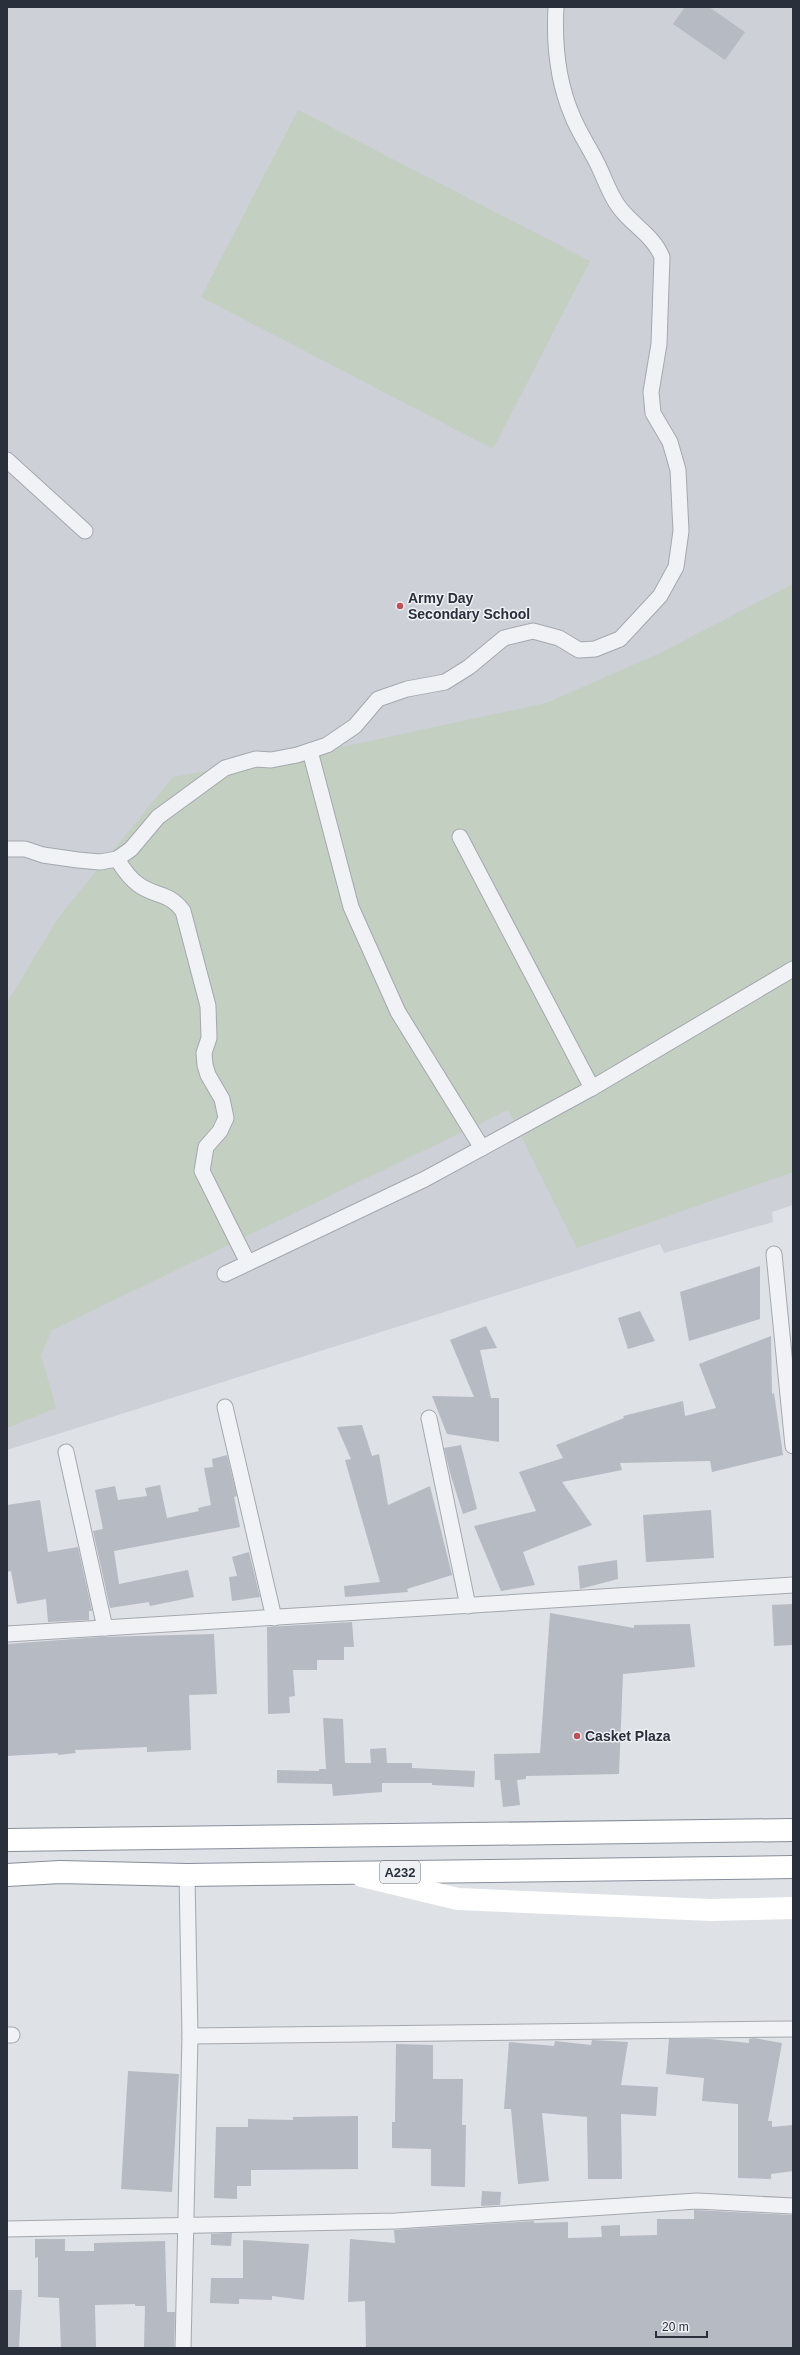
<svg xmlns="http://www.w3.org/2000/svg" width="800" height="2355" viewBox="0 0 800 2355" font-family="Helvetica,sans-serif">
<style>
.built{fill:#cdd0d7}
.green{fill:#c3cfc1}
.building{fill:#b6bac2}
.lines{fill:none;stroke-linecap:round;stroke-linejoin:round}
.street-casing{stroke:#a4a8af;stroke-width:17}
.highway-casing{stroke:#888e9b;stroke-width:24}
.street{stroke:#f1f2f5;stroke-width:15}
.secondary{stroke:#fff;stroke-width:22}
.highway{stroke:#fff;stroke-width:22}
.poi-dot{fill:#be505a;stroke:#eef0f4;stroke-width:1.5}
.labels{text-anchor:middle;stroke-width:3;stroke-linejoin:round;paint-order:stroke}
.shield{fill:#eef0f4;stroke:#646972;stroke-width:1}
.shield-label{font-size:13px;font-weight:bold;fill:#292f3b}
.poi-label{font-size:14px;font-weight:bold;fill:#292f3b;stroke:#eef0f4;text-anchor:start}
</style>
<rect width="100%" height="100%" fill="#dee1e6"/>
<polygon class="built" points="7,7 793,7 793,1205 772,1212 773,1222 664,1253 660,1244 7,1450"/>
<g class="green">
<polygon points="298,110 590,261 493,449 201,297"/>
<polygon points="793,584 793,1172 577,1248 508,1110 52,1330 41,1355 56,1408 7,1428 7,1003 58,918 173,777 351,745 546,703 658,654"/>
</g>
<g class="building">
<polygon points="685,7 709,7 745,32 725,60 673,24"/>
<polygon points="760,1266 760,1319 689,1341 680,1292"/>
<polygon points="640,1311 655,1341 628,1349 618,1318"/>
<polygon points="486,1326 497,1348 480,1350 491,1398 499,1398 499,1442 447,1434 432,1396 474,1397 450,1340"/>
<polygon points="771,1336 772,1394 774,1393 783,1455 712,1472 710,1461 620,1463 622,1470 562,1482 592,1525 523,1552 535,1585 501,1591 474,1526 536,1511 519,1472 563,1458 556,1445 624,1418 623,1416 683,1401 685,1416 716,1408 699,1364"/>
<polygon points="362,1425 372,1456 379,1454 388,1505 430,1486 452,1575 407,1589 408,1592 345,1597 344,1586 380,1582 345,1460 351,1459 337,1427"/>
<polygon points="461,1445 477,1509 463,1514 450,1473 444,1448"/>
<polygon points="227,1455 237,1496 234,1497 240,1527 114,1551 119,1584 188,1570 194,1597 150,1606 149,1602 110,1608 93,1531 103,1529 95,1490 115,1486 118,1500 147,1496 145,1488 160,1485 167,1518 199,1511 198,1508 211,1505 204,1468 213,1467 212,1459"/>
<polygon points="40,1500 48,1552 78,1547 92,1611 89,1611 89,1620 48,1622 46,1599 17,1604 11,1571 7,1572 7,1505"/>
<polygon points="711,1510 714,1558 646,1562 643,1515"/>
<polygon points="249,1552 260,1597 232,1601 229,1577 237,1576 232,1557"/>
<polygon points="617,1560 618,1579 580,1589 578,1566"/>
<polygon points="793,1604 793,1645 774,1646 772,1605"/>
<polygon points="550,1613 634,1628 634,1625 690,1624 695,1667 623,1674 619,1774 526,1776 526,1779 517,1780 520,1805 503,1807 500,1780 495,1780 494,1754 540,1753"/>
<polygon points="352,1622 354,1647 344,1647 344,1660 317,1660 317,1670 293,1670 295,1696 289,1697 290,1713 268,1714 267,1627"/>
<polygon points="214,1634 217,1694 189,1695 191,1750 147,1752 147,1747 75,1750 76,1753 58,1755 58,1753 7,1756 7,1644 100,1637"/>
<polygon points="323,1718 343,1719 345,1763 371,1763 370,1749 386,1748 387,1763 412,1763 412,1768 475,1771 474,1787 432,1785 432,1783 382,1783 382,1792 333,1796 332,1784 277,1783 277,1770 319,1771 319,1769 326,1769"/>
<polygon points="754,2038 782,2043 768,2121 772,2121 772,2127 793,2125 793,2171 771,2174 771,2179 738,2178 738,2104 702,2101 704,2078 666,2074 669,2039 710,2039 749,2043 749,2039"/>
<polygon points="592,2040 628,2042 621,2085 658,2087 656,2116 621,2114 622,2179 588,2179 587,2117 542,2113 549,2181 518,2184 511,2109 504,2109 509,2042 554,2046 555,2041 591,2045"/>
<polygon points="396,2044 433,2045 433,2079 463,2079 462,2125 466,2125 465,2187 431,2186 431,2149 392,2148 392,2122 395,2122"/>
<polygon points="128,2071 179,2074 172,2192 121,2189"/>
<polygon points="358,2116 358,2169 251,2170 251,2186 237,2186 237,2199 214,2198 216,2127 248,2127 248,2119 293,2120 293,2117"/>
<polygon points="482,2191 501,2192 500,2205 481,2206"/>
<polygon points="694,2210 793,2215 793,2348 366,2348 365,2301 348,2302 350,2239 395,2243 394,2230 534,2221 534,2223 568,2222 568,2238 602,2237 601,2226 620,2225 620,2236 657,2235 657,2219 694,2219"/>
<polygon points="232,2233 231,2246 211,2245 211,2234"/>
<polygon points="35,2239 65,2239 65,2251 94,2251 94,2243 165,2241 167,2312 175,2312 174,2348 144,2348 145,2306 135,2306 135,2304 95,2305 96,2348 61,2348 59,2298 38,2297 38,2257 35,2258"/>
<polygon points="243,2240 309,2244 304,2300 272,2296 272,2300 239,2299 239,2304 210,2303 211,2278 243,2278"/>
<polygon points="7,2290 22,2290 19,2348 7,2348"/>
</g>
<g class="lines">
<g class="street-casing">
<g id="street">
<polyline points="7,460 85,531"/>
<polyline points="310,751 351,907 398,1012 482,1148"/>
<polyline points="460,837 592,1088"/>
<path d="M 7,849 L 25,849 L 43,855 L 78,860 L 100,862 L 117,859 L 131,849 L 158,817 L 225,768 L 256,759 L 271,760 L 297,755 L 327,745 L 355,726 L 378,699 L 407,689 L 445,682 L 469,667 L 504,638 L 533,631 L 559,638 L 579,650 L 595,649 L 620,639 L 660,596 L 676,567 L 681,531 L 678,470 L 670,442 L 653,413 L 651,392 L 659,344 L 662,257 C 653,235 633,226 619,207 C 609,194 604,176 596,161 C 588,145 578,131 572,115 C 558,82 554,42 556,7"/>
<path d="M 117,859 C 123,869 129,878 139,885 C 156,897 169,892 183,911 L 208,1006 L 209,1038 L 204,1053 L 205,1065 L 208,1075 L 222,1099 L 226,1118 L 220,1131 L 206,1147 L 202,1171 L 248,1263"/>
<polyline points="774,1254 793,1446"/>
<polyline points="225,1274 425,1179 592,1088 793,969"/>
<polyline points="225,1407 274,1618"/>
<polyline points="429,1418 468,1606"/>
<polyline points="66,1452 105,1628"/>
<polyline points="7,1634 793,1585"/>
<polyline points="7,2035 12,2035"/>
<polyline points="190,2036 793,2029"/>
<polyline points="7,2229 396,2221 697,2201 793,2206"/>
<polyline points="183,2348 190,2036 187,1875"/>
</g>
</g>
<g class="highway-casing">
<g id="highway">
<polyline points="7,1840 793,1830"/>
<polyline points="7,1875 60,1872 187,1875 793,1867"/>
</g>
</g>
<use href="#street" class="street"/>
<polyline class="secondary" points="362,1876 458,1899 711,1910 793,1908"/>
<use href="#highway" class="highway"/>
</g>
<g class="poi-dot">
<circle cx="400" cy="606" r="4"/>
<circle cx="577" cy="1736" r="4"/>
</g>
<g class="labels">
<rect class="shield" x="380" y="1861" width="40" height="22" rx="3"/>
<g class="shield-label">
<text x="400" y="1877">A232</text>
</g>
<g class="poi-label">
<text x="408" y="603">Army Day<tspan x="408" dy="16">Secondary School</tspan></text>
<text x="585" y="1741">Casket Plaza</text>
</g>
</g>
<rect width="800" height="2355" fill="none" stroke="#292f3b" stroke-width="16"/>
<path d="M656 2331v6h51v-6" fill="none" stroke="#292f3b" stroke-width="2"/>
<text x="662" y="2331" font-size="12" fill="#292f3b" stroke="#eef0f4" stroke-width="3" paint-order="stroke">20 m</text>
</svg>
